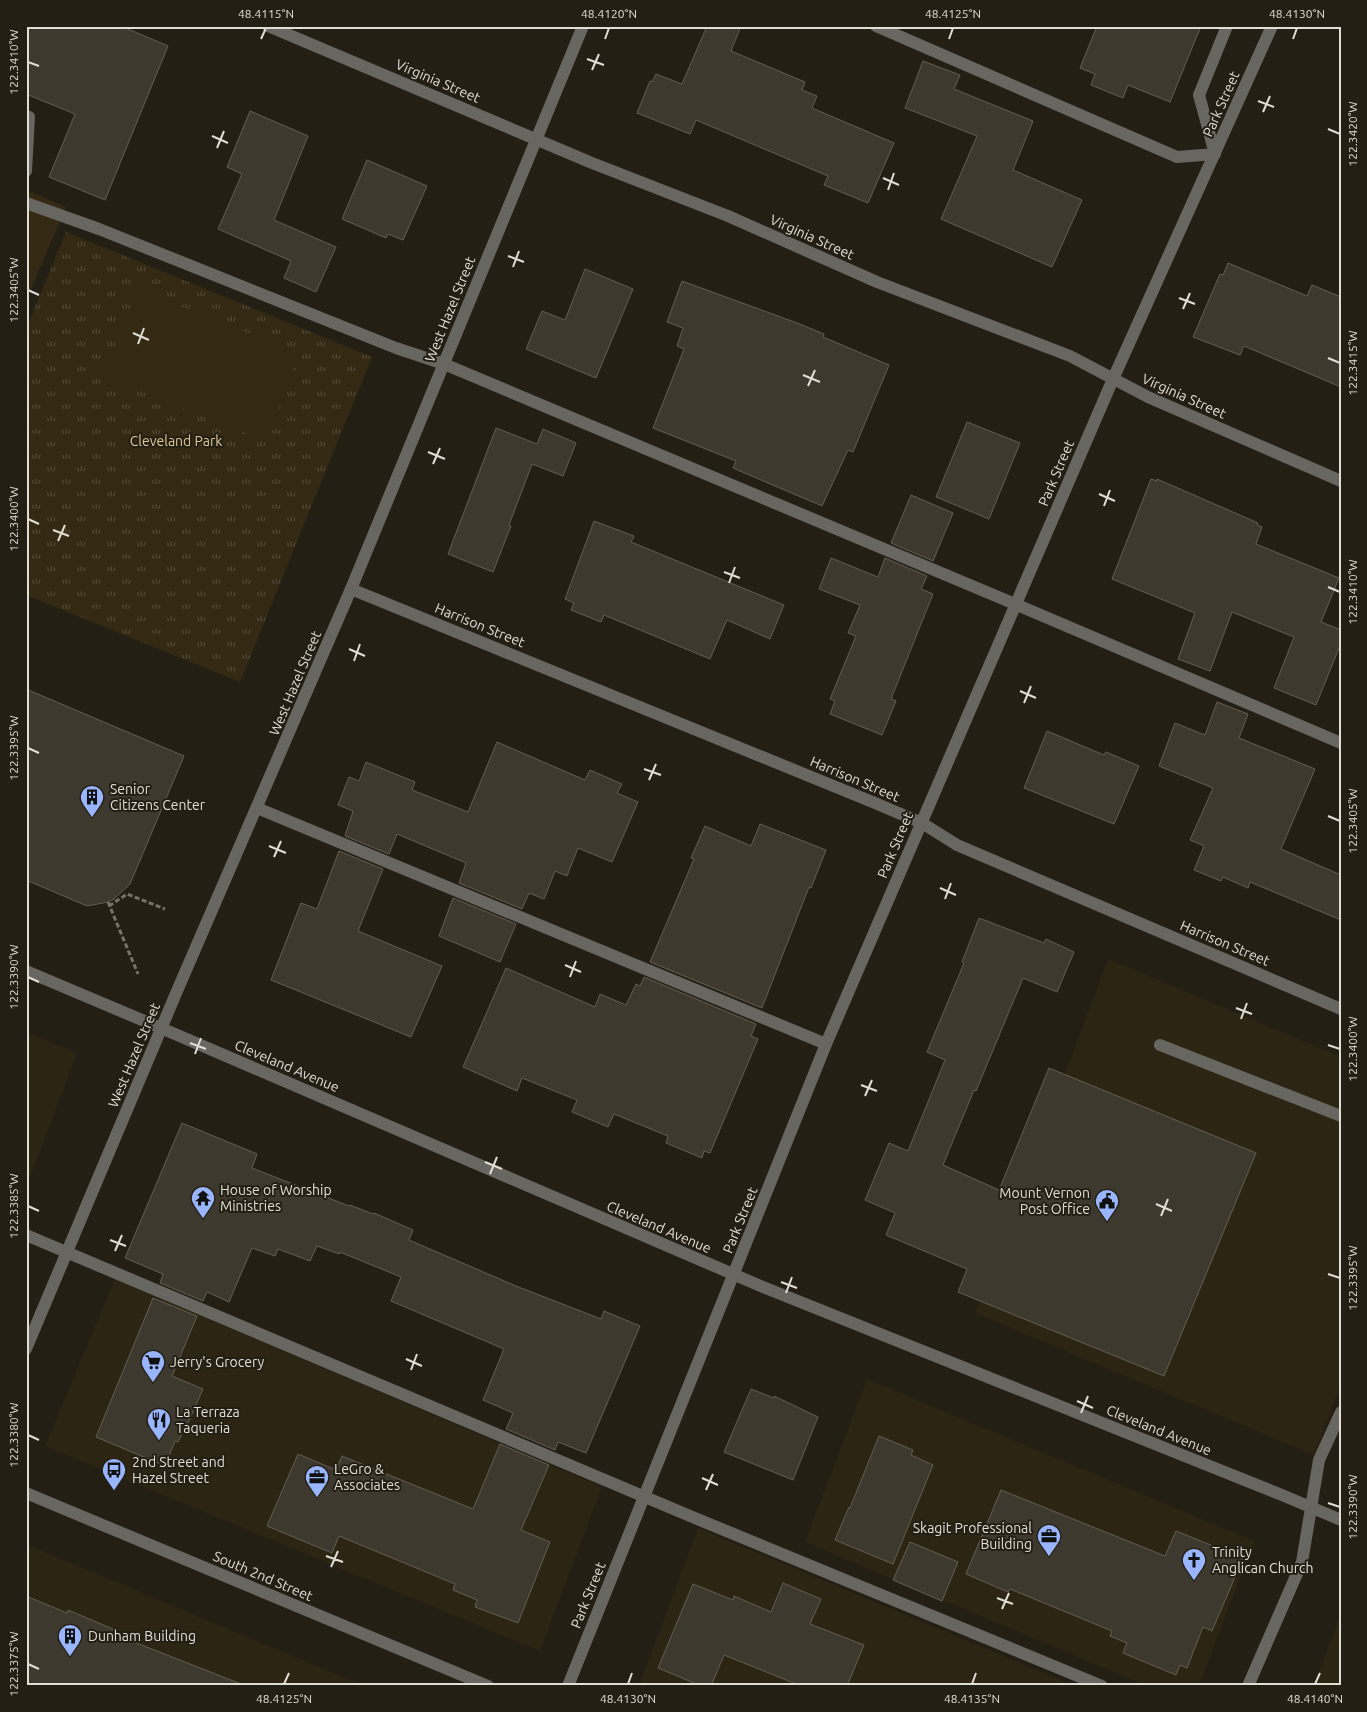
<svg xmlns="http://www.w3.org/2000/svg" width="1367" height="1712" viewBox="0 0 1367 1712" font-family="Ubuntu,sans-serif">
<style>
.built{fill:#2c2514}
.park{fill:url(#park-tufts)}
.garden{fill:#342a13}
.building{fill:#3e392e;stroke:#635e52}
.lines{fill:none;stroke-linecap:round;stroke-linejoin:round}
.path{stroke:#767269;stroke-width:3;stroke-dasharray:5 2.5;stroke-linecap:butt}
.minor{stroke:#686660;stroke-width:12}
.ticks{fill:none;stroke:#e0ddd6;stroke-width:2}
.labels{text-anchor:middle;stroke-width:4;stroke-linejoin:round;paint-order:stroke}
.street-label{font-size:14px;fill:#e0ddd6;stroke:#241f14}
.park-label{font-size:14px;fill:#e0c995;stroke:#241f14}
.poi-label{font-size:14px;fill:#e0ddd6;stroke:#241f14;text-anchor:start}
.neatline{fill:none;stroke:#e0ddd6;stroke-width:2}
.ticks-label{font-size:12px;text-anchor:middle;fill:#e0ddd6}
</style>
<defs>
<pattern id="park-tufts" width="24" height="20" patternUnits="userSpaceOnUse" patternTransform="scale(1.25)"><rect width="24" height="20" fill="#342a13"/><path d="M3 7l-1-3M5 7V3M7 7l1-3M15 17l-1-3M17 17v-4M19 17l1-3" fill="none" stroke="#514835"/></pattern>
</defs>
<rect width="100%" height="100%" fill="#241f14"/>
<g class="built">
<polygon points="1108,959 1341,1057 1341,1384 1314,1455 975,1313"/>
<polygon points="26,1032 77,1053 26,1188"/>
<polygon points="115,1279 602,1487 540,1651 45,1446"/>
<polygon points="867,1379 1254,1541 1199,1686 1147,1686 805,1542"/>
<polygon points="698,1528 1075,1686 639,1686"/>
<polygon points="26,1544 364,1686 26,1686"/>
<polygon points="1341,1614 1341,1686 1314,1686 1318,1675"/>
</g>
<polygon class="park" points="66,232 372,357 240,682 26,595 26,329"/>
<g class="garden">
<polygon points="26,190 66,207 26,301"/>
<polygon points="138,289 300,354 266,441 103,376"/>
</g>
<g class="building">
<polygon points="26,26 121,26 168,46 105,200 49,177 75,114 26,94"/>
<polygon points="707,26 741,26 731,51 805,82 802,90 817,96 812,108 894,143 868,203 824,185 828,176 696,120 690,134 637,113 650,81 652,82 656,74 682,84"/>
<polygon points="1097,26 1201,26 1170,102 1128,85 1123,98 1091,85 1095,74 1080,68"/>
<polygon points="923,61 960,75 954,89 1033,121 1013,170 1082,200 1052,267 941,219 977,136 905,108"/>
<polygon points="250,111 308,136 274,220 336,247 316,292 284,278 291,261 218,229 242,174 227,167"/>
<polygon points="367,160 427,186 403,240 388,234 386,238 342,219"/>
<polygon points="1228,263 1307,296 1312,285 1341,297 1341,387 1244,346 1240,355 1193,337 1220,274 1223,275"/>
<polygon points="585,269 633,289 596,378 526,349 542,311 565,320"/>
<polygon points="682,281 797,323 824,334 823,337 889,365 853,452 848,450 822,506 733,468 736,461 653,428 684,349 677,346 683,328 667,322"/>
<polygon points="967,422 1020,443 989,519 936,497"/>
<polygon points="496,428 537,444 543,429 576,443 563,476 532,464 509,525 511,526 493,572 448,554"/>
<polygon points="1151,479 1157,481 1157,479 1258,523 1257,525 1262,527 1256,544 1339,578 1321,622 1341,630 1341,643 1316,705 1274,688 1294,637 1232,612 1210,671 1178,659 1195,613 1112,579"/>
<polygon points="911,495 953,513 933,561 891,543"/>
<polygon points="594,521 634,536 631,542 784,605 770,639 727,620 710,659 604,615 601,622 571,610 574,603 565,599"/>
<polygon points="831,558 878,577 885,558 927,576 921,589 933,594 891,699 896,701 882,735 830,714 835,701 830,699 856,636 848,633 860,605 819,589"/>
<polygon points="26,689 184,756 130,884 114,899 108,902 87,906 26,880"/>
<polygon points="1217,702 1248,714 1239,738 1315,769 1281,849 1341,875 1341,920 1250,882 1248,888 1223,877 1221,881 1194,870 1204,846 1190,840 1213,788 1159,766 1175,723 1205,735"/>
<polygon points="1047,731 1104,755 1106,752 1139,766 1114,824 1024,788"/>
<polygon points="497,742 585,780 590,770 622,784 617,793 638,802 612,862 578,848 567,876 555,871 544,899 529,893 522,909 459,883 466,863 397,834 389,854 345,836 353,811 338,805 349,777 359,781 366,762 415,782 412,790 468,812"/>
<polygon points="760,824 826,850 811,888 809,887 762,1008 650,962 694,859 691,858 705,826 751,846"/>
<polygon points="339,851 383,869 358,931 442,966 411,1037 271,980 301,903 317,909"/>
<polygon points="453,898 516,924 500,962 439,936"/>
<polygon points="979,918 1044,943 1046,939 1074,952 1057,992 1023,978 976,1091 974,1090 943,1165 999,1190 1049,1068 1256,1153 1164,1376 958,1292 967,1269 886,1235 895,1213 865,1200 889,1143 908,1151 945,1060 927,1052 964,963 962,962"/>
<polygon points="506,968 595,1007 600,994 626,1005 636,984 640,986 644,977 756,1024 751,1036 758,1039 710,1153 704,1151 702,1158 666,1143 668,1136 614,1114 608,1127 572,1112 577,1100 522,1078 517,1091 463,1067"/>
<polygon points="182,1123 257,1154 252,1168 349,1206 350,1205 373,1214 374,1213 413,1230 409,1240 516,1286 601,1319 604,1311 640,1326 586,1453 558,1442 555,1450 506,1429 513,1413 483,1400 504,1349 391,1301 401,1277 340,1252 339,1254 317,1246 310,1261 278,1249 275,1256 252,1248 229,1302 207,1292 203,1301 160,1283 163,1274 125,1258"/>
<polygon points="153,1298 197,1316 172,1376 203,1389 185,1430 184,1429 178,1442 175,1441 165,1466 96,1437"/>
<polygon points="751,1389 774,1398 774,1396 818,1417 793,1480 724,1452"/>
<polygon points="879,1436 913,1450 911,1455 933,1465 893,1564 835,1540 849,1507 850,1508"/>
<polygon points="500,1444 549,1465 521,1530 550,1542 518,1623 475,1607 477,1600 453,1590 455,1584 339,1536 332,1553 267,1526 298,1454 336,1470 342,1456 473,1509"/>
<polygon points="1001,1490 1165,1556 1176,1531 1243,1558 1212,1631 1203,1627 1187,1668 1180,1665 1176,1675 1135,1658 1123,1653 1127,1643 1110,1636 1112,1631 1010,1589 1008,1592 966,1574"/>
<polygon points="910,1542 958,1562 942,1601 893,1580"/>
<polygon points="783,1583 821,1599 810,1624 864,1645 847,1686 801,1686 724,1655 711,1686 701,1686 658,1668 693,1584 733,1600 734,1596 771,1612"/>
<polygon points="26,1596 67,1613 68,1610 113,1629 111,1633 241,1684 240,1686 26,1686"/>
</g>
<g class="lines">
<g class="path">
<polyline points="108,902 138,974"/>
<polyline points="109,906 127,894 165,909"/>
</g>
<g class="minor">
<polyline points="268,26 592,163 728,216 877,282 1070,356 1148,397 1341,481"/>
<polyline points="876,26 1177,157 1215,154 1199,95 1227,26"/>
<polyline points="26,116 29,117 26,171"/>
<polyline points="26,203 99,229 396,348 444,364 1015,604 1341,743"/>
<polyline points="351,589 875,803 922,823 957,845 1341,1009"/>
<polyline points="257,808 826,1044"/>
<polyline points="26,971 161,1028 763,1287 1282,1495 1341,1520"/>
<polyline points="1160,1045 1341,1116"/>
<polyline points="26,1235 690,1516 1102,1686"/>
<polyline points="26,1349 177,991 351,589 583,26"/>
<polyline points="26,1493 488,1686"/>
<polyline points="568,1686 826,1044 1113,379 1272,26"/>
<polyline points="1248,1686 1302,1562 1319,1460 1341,1412"/>
</g>
</g>
<path class="ticks" d="M 261,39 L 266,28M 605,39 L 609,28M 949,39 L 953,28M 1293,39 L 1297,28M 587,59 L 604,65M 28,62 L 39,66M 592,70 L 599,54M 1258,101 L 1274,107M 1263,112 L 1270,96M 1328,129 L 1340,134M 212,136 L 228,143M 217,148 L 224,131M 883,178 L 899,185M 888,190 L 894,173M 508,256 L 524,262M 513,267 L 519,251M 28,290 L 39,295M 1179,298 L 1195,304M 1183,309 L 1190,293M 133,333 L 149,340M 138,344 L 144,328M 1328,358 L 1340,363M 803,375 L 820,382M 808,386 L 815,370M 428,452 L 445,459M 433,464 L 440,448M 1099,494 L 1115,501M 1104,506 L 1110,490M 28,519 L 39,524M 53,530 L 69,536M 58,541 L 65,525M 724,572 L 740,578M 729,583 L 735,567M 1328,587 L 1340,592M 349,649 L 365,656M 354,661 L 360,644M 1020,691 L 1036,698M 1024,703 L 1031,686M 28,748 L 39,753M 644,769 L 661,775M 649,780 L 656,764M 1328,816 L 1340,821M 269,846 L 286,853M 274,857 L 281,841M 940,888 L 956,895M 945,899 L 951,883M 565,965 L 581,972M 28,977 L 39,982M 570,977 L 576,961M 1236,1008 L 1252,1014M 1241,1019 L 1247,1003M 190,1043 L 206,1049M 1328,1045 L 1340,1049M 195,1054 L 201,1038M 861,1085 L 877,1091M 865,1096 L 872,1080M 485,1162 L 502,1169M 490,1174 L 497,1157M 1156,1204 L 1172,1211M 28,1206 L 39,1211M 1161,1216 L 1168,1199M 110,1240 L 126,1246M 115,1251 L 122,1235M 1328,1274 L 1340,1278M 781,1282 L 797,1288M 786,1293 L 792,1277M 406,1359 L 422,1366M 411,1370 L 417,1354M 1077,1401 L 1093,1408M 1081,1413 L 1088,1396M 28,1435 L 39,1440M 702,1478 L 718,1485M 706,1490 L 713,1474M 1328,1503 L 1340,1507M 326,1556 L 343,1562M 331,1567 L 338,1551M 997,1598 L 1013,1604M 1002,1609 L 1009,1593M 28,1664 L 39,1669M 284,1684 L 289,1673M 628,1684 L 632,1673M 972,1684 L 976,1673M 1315,1684 L 1320,1673"/>
<defs>
<g id="building-pin" transform="scale(1.25)"><path d="M0 17L-7.5 6A9.5 9.5 0 1 1 7.5 6Z" fill="#99b5fd" stroke="#241f14"/><path d="M-4-6H4V6H1V3H-1V6H-4ZM-2.5-4.3h1.7v1.8h-1.7ZM.8-4.3h1.7v1.8H.8ZM-2.5-1h1.7V.8h-1.7ZM.8-1h1.7V.8H.8Z" fill="#111"/></g>
<g id="temple-pin" transform="scale(1.25)"><path d="M0 17L-7.5 6A9.5 9.5 0 1 1 7.5 6Z" fill="#99b5fd" stroke="#241f14"/><path d="M0-6L5-2H3V0L6.5 2.5H4V6H1.5V3h-3V6H-4V2.5H-6.5L-3 0V-2H-5Z" fill="#111"/></g>
<g id="civic-pin" transform="scale(1.25)"><path d="M0 17L-7.5 6A9.5 9.5 0 1 1 7.5 6Z" fill="#99b5fd" stroke="#241f14"/><path d="M-.6-6.5H3V-4.5H.6V-3L4-1V1h2V6H-6V1h2V-1L-.6-3ZM-1.2 2.5V6h2.4V2.5Z" fill="#111"/></g>
<g id="supermarket-pin" transform="scale(1.25)"><path d="M0 17L-7.5 6A9.5 9.5 0 1 1 7.5 6Z" fill="#99b5fd" stroke="#241f14"/><path d="M-6-5.5h2.5l.6 2H6L4.5 2H-2.5L-4.4-4H-6ZM-1.5 3.2a1.3 1.3 0 1 0 .1 0ZM3 3.2a1.3 1.3 0 1 0 .1 0Z" fill="#111"/></g>
<g id="restaurant-pin" transform="scale(1.25)"><path d="M0 17L-7.5 6A9.5 9.5 0 1 1 7.5 6Z" fill="#99b5fd" stroke="#241f14"/><path d="M-5-6h1v4h1v-4h1v4h1v-4h1v5L-1.5 .5V6h-2V.5L-5-1ZM5-6V6H3V1.5H1.5Q1.5-4 5-6Z" fill="#111"/></g>
<g id="bus-pin" transform="scale(1.25)"><path d="M0 17L-7.5 6A9.5 9.5 0 1 1 7.5 6Z" fill="#99b5fd" stroke="#241f14"/><path d="M-5-6H5V4H4V6H2V4H-2V6H-4V4H-5ZM-3.5-4V0h7V-4ZM-3.5 1.2v1.5H-2V1.2ZM2 1.2v1.5H3.5V1.2Z" fill="#111"/></g>
<g id="office-pin" transform="scale(1.25)"><path d="M0 17L-7.5 6A9.5 9.5 0 1 1 7.5 6Z" fill="#99b5fd" stroke="#241f14"/><path d="M-6-3h4V-5.5h4V-3h4V5H-6ZM-1-4.5V-3h2v-1.5ZM-6 0V1H6V0Z" fill="#111"/></g>
<g id="church-pin" transform="scale(1.25)"><path d="M0 17L-7.5 6A9.5 9.5 0 1 1 7.5 6Z" fill="#99b5fd" stroke="#241f14"/><path d="M-1.2-6h2.4v3.5h3.3v2.4h-3.3V6h-2.4V-.1h-3.3v-2.4h3.3Z" fill="#111"/></g>
</defs>
<g fill-rule="evenodd">
<use href="#building-pin" x="92" y="797"/>
<use href="#temple-pin" x="203" y="1198"/>
<use href="#civic-pin" x="1107" y="1201"/>
<use href="#supermarket-pin" x="153" y="1362"/>
<use href="#restaurant-pin" x="159" y="1420"/>
<use href="#bus-pin" x="114" y="1470"/>
<use href="#office-pin" x="317" y="1477"/>
<use href="#office-pin" x="1049" y="1536"/>
<use href="#church-pin" x="1194" y="1560"/>
<use href="#building-pin" x="70" y="1636"/>
</g>
<g class="labels">
<g class="street-label">
<text transform="translate(438 81) rotate(23)" y="5">Virginia Street</text>
<text transform="translate(1221 104) rotate(-66)" y="5">Park Street</text>
<text transform="translate(812 237) rotate(24)" y="5">Virginia Street</text>
<text transform="translate(450 309) rotate(-68)" y="5">West Hazel Street</text>
<text transform="translate(1184 396) rotate(24)" y="5">Virginia Street</text>
<text transform="translate(1056 473) rotate(-67)" y="5">Park Street</text>
<text transform="translate(480 625) rotate(22)" y="5">Harrison Street</text>
<text transform="translate(295 683) rotate(-67)" y="5">West Hazel Street</text>
<text transform="translate(855 779) rotate(23)" y="5">Harrison Street</text>
<text transform="translate(895 845) rotate(-67)" y="5">Park Street</text>
<text transform="translate(1225 943) rotate(23)" y="5">Harrison Street</text>
<text transform="translate(134 1055) rotate(-67)" y="5">West Hazel Street</text>
<text transform="translate(287 1066) rotate(23)" y="5">Cleveland Avenue</text>
<text transform="translate(740 1220) rotate(-68)" y="5">Park Street</text>
<text transform="translate(659 1227) rotate(23)" y="5">Cleveland Avenue</text>
<text transform="translate(1159 1430) rotate(22)" y="5">Cleveland Avenue</text>
<text transform="translate(263 1576) rotate(23)" y="5">South 2nd Street</text>
<text transform="translate(588 1595) rotate(-68)" y="5">Park Street</text>
</g>
<g class="park-label">
<text x="176" y="446">Cleveland Park</text>
</g>
<g class="poi-label">
<text x="110" y="794">Senior<tspan x="110" dy="16">Citizens Center</tspan></text>
<text x="220" y="1195">House of Worship<tspan x="220" dy="16">Ministries</tspan></text>
<text x="1090" y="1198" text-anchor="end">Mount Vernon<tspan x="1090" dy="16">Post Office</tspan></text>
<text x="170" y="1367">Jerry's Grocery</text>
<text x="176" y="1417">La Terraza<tspan x="176" dy="16">Taqueria</tspan></text>
<text x="132" y="1467">2nd Street and<tspan x="132" dy="16">Hazel Street</tspan></text>
<text x="334" y="1474">LeGro &amp;<tspan x="334" dy="16">Associates</tspan></text>
<text x="1032" y="1533" text-anchor="end">Skagit Professional<tspan x="1032" dy="16">Building</tspan></text>
<text x="1212" y="1557">Trinity<tspan x="1212" dy="16">Anglican Church</tspan></text>
<text x="88" y="1641">Dunham Building</text>
</g>
</g>
<rect width="1367" height="1712" fill="none" stroke="#241f14" stroke-width="55"/>
<rect x="28" y="28" width="1312" height="1656" class="neatline"/>
<g class="ticks-label">
<text x="266" y="18">48.4115°N</text>
<text x="609" y="18">48.4120°N</text>
<text x="953" y="18">48.4125°N</text>
<text x="1297" y="18">48.4130°N</text>
<text transform="translate(14 62) rotate(-90)" y="4">122.3410°W</text>
<text transform="translate(1353 134) rotate(-90)" y="4">122.3420°W</text>
<text transform="translate(14 290) rotate(-90)" y="4">122.3405°W</text>
<text transform="translate(1353 363) rotate(-90)" y="4">122.3415°W</text>
<text transform="translate(14 519) rotate(-90)" y="4">122.3400°W</text>
<text transform="translate(1353 592) rotate(-90)" y="4">122.3410°W</text>
<text transform="translate(14 748) rotate(-90)" y="4">122.3395°W</text>
<text transform="translate(1353 821) rotate(-90)" y="4">122.3405°W</text>
<text transform="translate(14 977) rotate(-90)" y="4">122.3390°W</text>
<text transform="translate(1353 1049) rotate(-90)" y="4">122.3400°W</text>
<text transform="translate(14 1206) rotate(-90)" y="4">122.3385°W</text>
<text transform="translate(1353 1278) rotate(-90)" y="4">122.3395°W</text>
<text transform="translate(14 1435) rotate(-90)" y="4">122.3380°W</text>
<text transform="translate(1353 1507) rotate(-90)" y="4">122.3390°W</text>
<text transform="translate(14 1664) rotate(-90)" y="4">122.3375°W</text>
<text x="284" y="1703">48.4125°N</text>
<text x="628" y="1703">48.4130°N</text>
<text x="972" y="1703">48.4135°N</text>
<text x="1315" y="1703">48.4140°N</text>
</g>
</svg>
